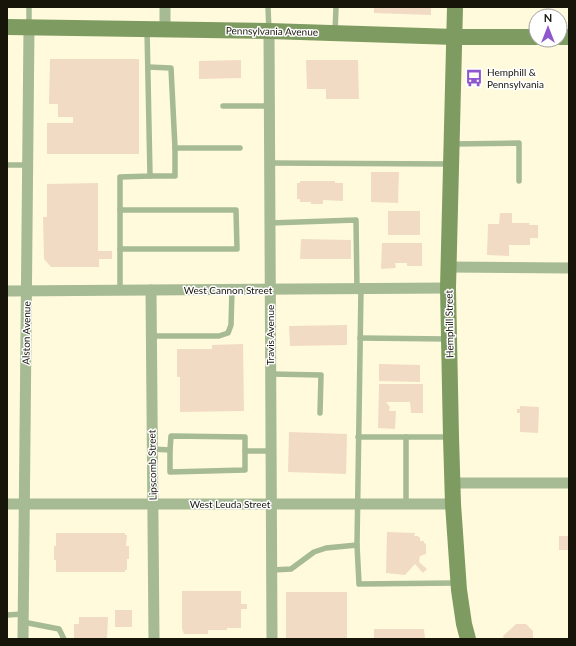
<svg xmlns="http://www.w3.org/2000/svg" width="576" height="646" viewBox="0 0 576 646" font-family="Lato,sans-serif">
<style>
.building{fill:#f2dbc4}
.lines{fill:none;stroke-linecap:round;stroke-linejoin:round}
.lane{stroke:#a6ba94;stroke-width:5.5}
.street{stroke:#a6ba94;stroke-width:11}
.secondary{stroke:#7e9b61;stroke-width:16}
.labels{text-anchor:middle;stroke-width:3;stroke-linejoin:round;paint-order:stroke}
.street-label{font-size:10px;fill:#17150a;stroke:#fff}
.poi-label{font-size:10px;fill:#17150a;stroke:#fff;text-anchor:start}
</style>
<rect width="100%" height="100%" fill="#fffadc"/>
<g class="building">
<polygon points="374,7 431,7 431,15 374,13"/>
<polygon points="50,59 139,59 139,154 47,154 47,123 73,123 73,117 58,117 58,104 49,104"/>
<polygon points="241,60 241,78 199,79 199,61"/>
<polygon points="306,60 358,60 359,99 326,99 326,89 307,89"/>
<polygon points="371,172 399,172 398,203 371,202"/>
<polygon points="300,181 335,181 335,183 343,183 343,201 323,200 323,204 311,204 311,202 300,202 300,199 297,199 297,183 300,183"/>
<polygon points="98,183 98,251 112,251 112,259 99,259 99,267 51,267 44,259 43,217 47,217 47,184"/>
<rect x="388" y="211" width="32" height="24"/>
<polygon points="500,213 512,213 512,223 530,223 529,225 538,225 538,238 530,238 530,245 509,245 509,256 487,255 488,224 499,224"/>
<polygon points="301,239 351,240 351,259 300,259"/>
<polygon points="382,243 422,243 422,266 407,266 407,263 395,263 396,268 381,269"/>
<polygon points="347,325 347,345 290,346 289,326"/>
<polygon points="243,344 244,411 180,412 180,377 177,377 177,349 212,349 212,345"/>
<polygon points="379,364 420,365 420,382 379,381"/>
<polygon points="379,384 423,384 423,413 411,413 410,402 386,402 390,407 389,411 396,411 395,429 378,428"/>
<polygon points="520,406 539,407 538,433 520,432 520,413 517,413 517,409 520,409"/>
<polygon points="289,432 347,434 346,474 288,472"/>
<polygon points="387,532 415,533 414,536 418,536 420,538 420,541 424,541 424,543 426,544 426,554 420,556 419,562 427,569 423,573 415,564 405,575 386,573"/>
<polygon points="56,533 125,533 125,535 127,535 126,546 129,546 129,559 127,559 127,570 125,570 125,572 56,572 56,560 54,560 54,546 56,546"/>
<rect x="559" y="536" width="10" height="14"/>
<polygon points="182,591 241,591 241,604 247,604 247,609 241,609 241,628 227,628 227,630 208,630 208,634 184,634 182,629"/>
<rect x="286" y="592" width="61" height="47"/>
<rect x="115" y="610" width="17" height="17"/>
<polygon points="79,617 108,617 107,639 74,639 74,624 79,624"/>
<polygon points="516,624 526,624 533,631 533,639 504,639 503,636"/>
<polygon points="374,629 424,629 425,639 374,639"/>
</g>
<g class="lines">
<g class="lane">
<polyline points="268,7 269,31"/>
<polyline points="29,27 29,7"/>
<polyline points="335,33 336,7"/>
<polyline points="148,67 171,68 175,148 175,176 150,176"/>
<polyline points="223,106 269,106"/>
<polyline points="452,144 519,143 519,181"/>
<polyline points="175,148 240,148"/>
<polyline points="270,163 449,164"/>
<polyline points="7,165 28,165"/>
<polyline points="270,223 356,220 357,289"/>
<polyline points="120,249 237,249 236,210 120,210"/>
<polyline points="120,290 120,177 150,176 147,29"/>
<polyline points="151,336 219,336 228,333 231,325 232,290"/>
<polyline points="360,338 448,339"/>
<polyline points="271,374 321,375 320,413"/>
<polyline points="358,437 450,437"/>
<polyline points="152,449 170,450 171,436 245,437 245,451 271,451"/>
<polyline points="170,450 170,472 245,470 245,451"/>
<polyline points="406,504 406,437"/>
<polyline points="357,545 359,584 456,583"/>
<polyline points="272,570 291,569 314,552 326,548 357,545 361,289"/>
<polyline points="7,615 23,614"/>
<polyline points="23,622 59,629 64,639"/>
</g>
<g class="street">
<polyline points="165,29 165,7"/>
<polyline points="269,31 272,639"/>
<polyline points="448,267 569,268"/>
<polyline points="151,290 154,639"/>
<polyline points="7,291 448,288"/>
<polyline points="452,483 569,483"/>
<polyline points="7,504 453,504"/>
<polyline points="23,639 29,28"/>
</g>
<g class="secondary">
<polyline points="455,7 448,288 451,437 453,504 459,590 464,624 468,639"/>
<polyline points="7,27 269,31 455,37 536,37"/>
<polyline points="560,37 569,37"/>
</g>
</g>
<defs>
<g id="bus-bare" transform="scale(1.38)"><path d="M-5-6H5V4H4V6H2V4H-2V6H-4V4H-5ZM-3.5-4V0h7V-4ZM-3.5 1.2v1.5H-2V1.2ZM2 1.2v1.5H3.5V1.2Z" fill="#8f57ce" stroke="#fff" stroke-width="2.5" paint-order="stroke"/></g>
</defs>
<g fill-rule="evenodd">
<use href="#bus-bare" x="474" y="78"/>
</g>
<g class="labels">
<g class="street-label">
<text transform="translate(272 31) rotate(1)" y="4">Pennsylvania Avenue</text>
<text x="228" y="294">West Cannon Street</text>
<text transform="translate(449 324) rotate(-91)" y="4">Hemphill Street</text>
<text transform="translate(26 333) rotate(-89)" y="4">Alston Avenue</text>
<text transform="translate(270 335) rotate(-90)" y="4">Travis Avenue</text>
<text transform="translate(152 465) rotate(-91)" y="4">Lipscomb Street</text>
<text x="230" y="508">West Leuda Street</text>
</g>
<g class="poi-label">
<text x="487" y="76">Hemphill &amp;<tspan x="487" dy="12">Pennsylvania</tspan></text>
</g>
</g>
<rect width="576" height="646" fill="none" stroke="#17150a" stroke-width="16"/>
<g transform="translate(548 28)"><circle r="19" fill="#ffffff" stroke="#a2a19d"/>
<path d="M0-3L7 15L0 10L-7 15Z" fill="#8f57ce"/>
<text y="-6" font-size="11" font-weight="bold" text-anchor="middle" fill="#17150a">N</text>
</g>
</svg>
